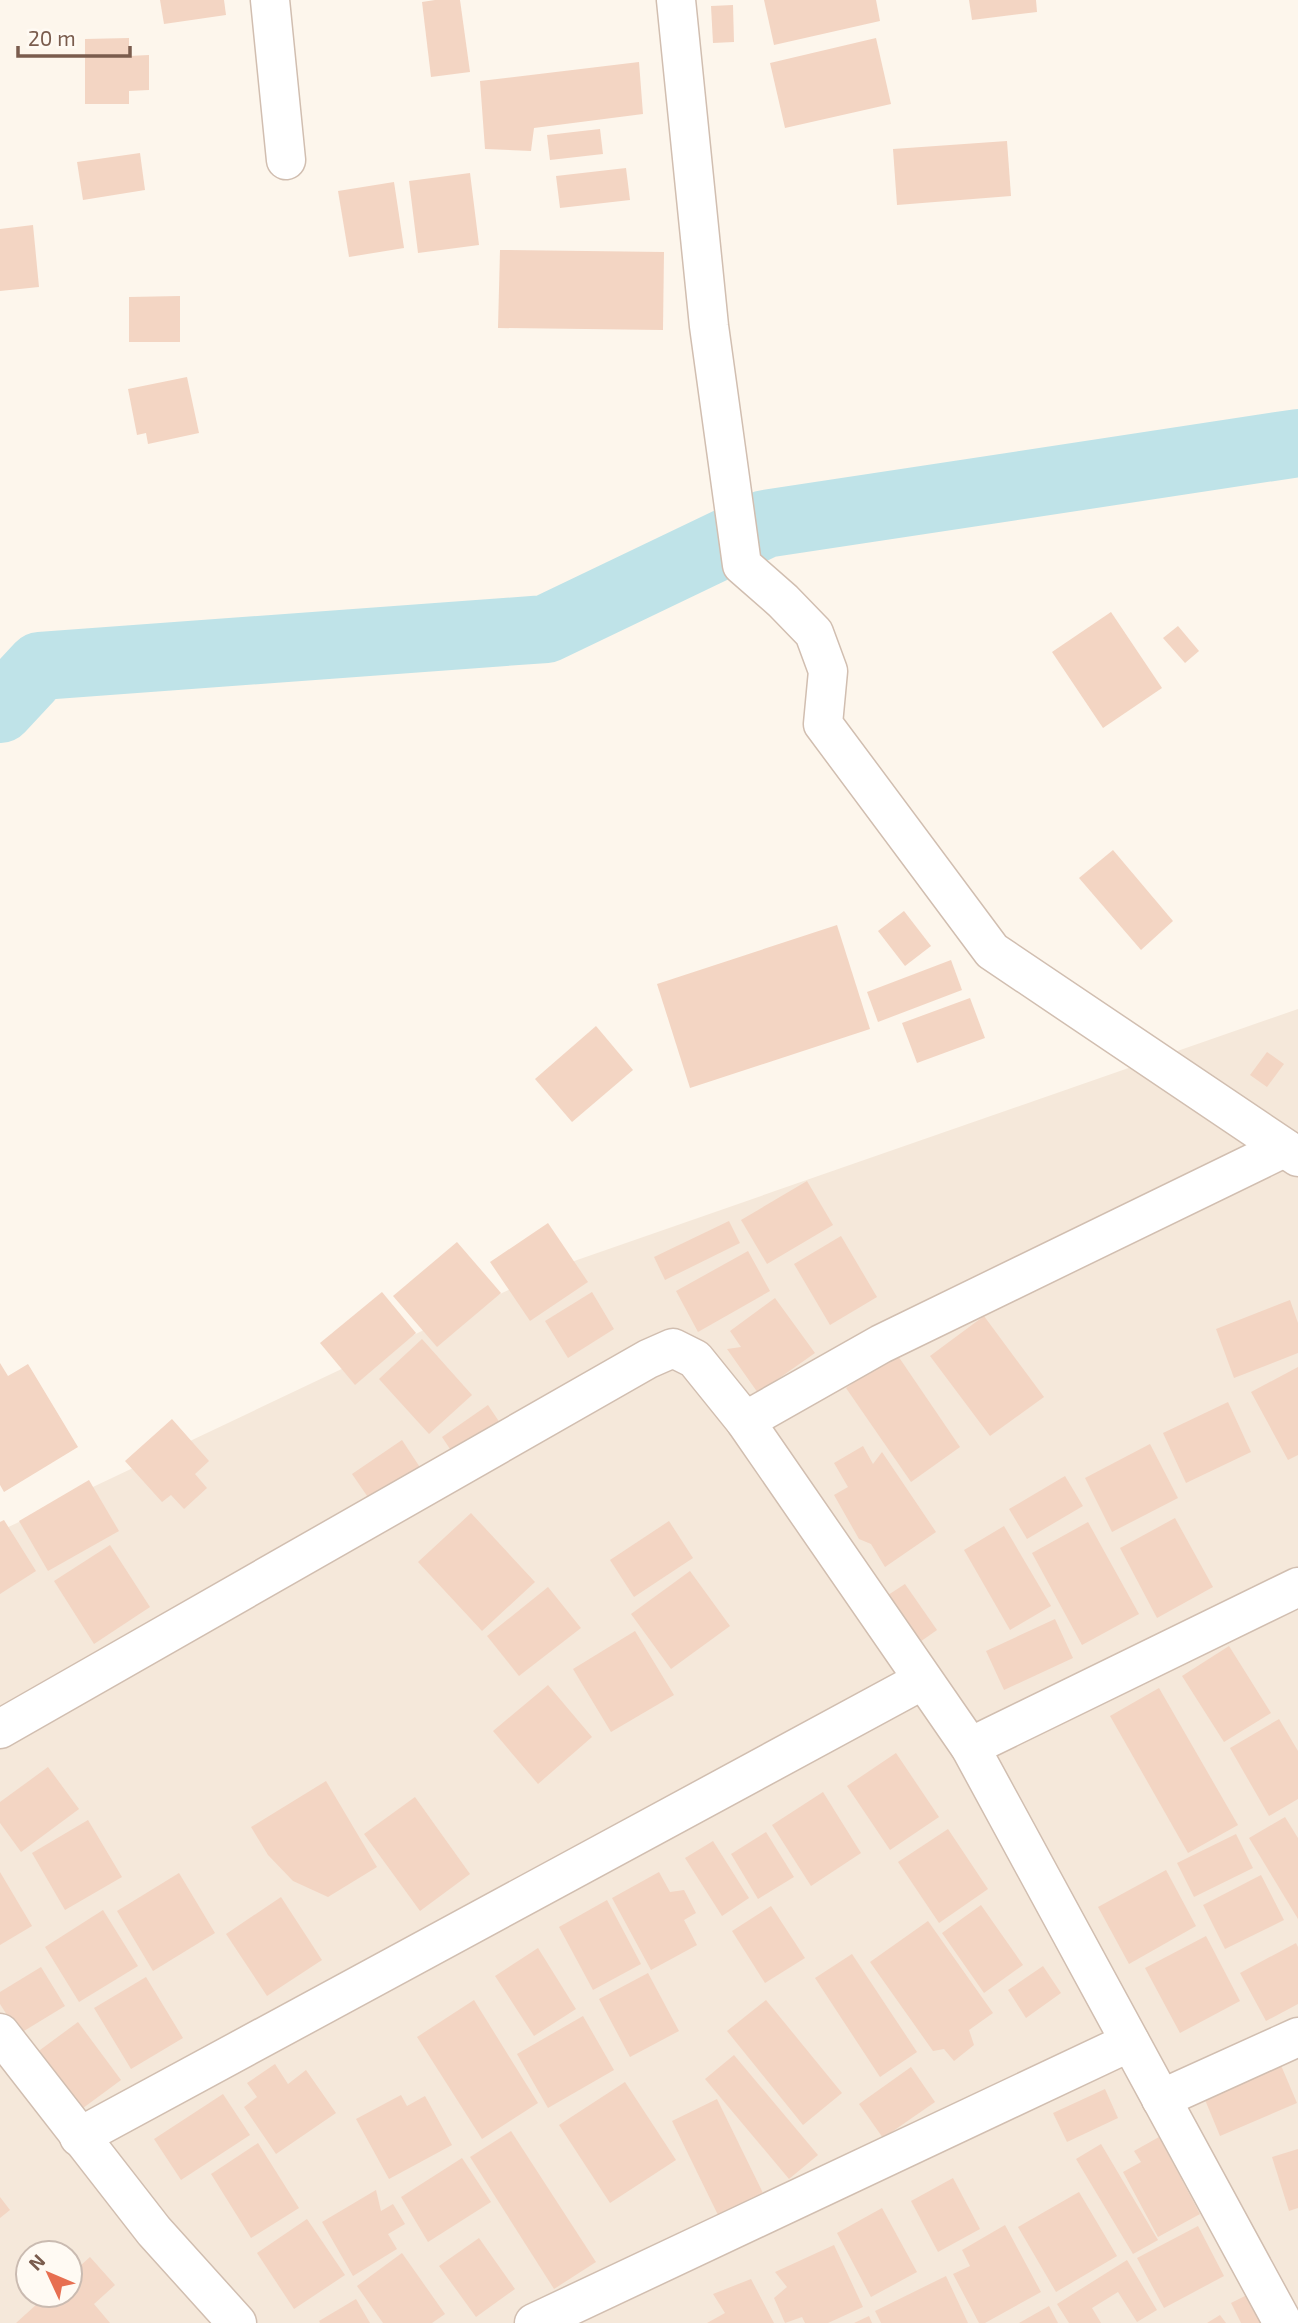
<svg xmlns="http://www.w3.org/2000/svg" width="1298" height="2323" viewBox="0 0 1298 2323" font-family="'Exo 2',sans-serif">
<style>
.residential{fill:#f5e8da;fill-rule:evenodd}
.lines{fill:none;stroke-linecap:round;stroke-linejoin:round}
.river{stroke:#bfe3e8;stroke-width:68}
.building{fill:#f3d5c3}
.minor-casing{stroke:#d1beb0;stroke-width:41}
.minor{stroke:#fff;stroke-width:38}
</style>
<rect width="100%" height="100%" fill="#fdf6ec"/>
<path class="residential" d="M 1298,1009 L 1298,2323 L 0,2323 L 0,1531 L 557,1267 ZM 28,2253 L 70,2253 L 70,2295 L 28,2295 Z"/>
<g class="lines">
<polyline class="river" points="0,709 40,666 546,629 765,524 1298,443"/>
</g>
<g class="building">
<polygon points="160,0 224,0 226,15 164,24"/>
<polygon points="435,0 460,0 470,72 431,77 422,2"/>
<polygon points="764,0 876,0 880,21 774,45"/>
<polygon points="969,0 1036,0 1037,12 972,20"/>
<polygon points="733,5 734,42 713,43 711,6"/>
<polygon points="129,38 129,56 149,55 149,90 129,91 129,104 85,104 85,39"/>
<polygon points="876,38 891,104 785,128 770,63"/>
<polygon points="639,62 643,114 534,128 531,151 485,149 480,81"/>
<polygon points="600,129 603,154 550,160 547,135"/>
<polygon points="1007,141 1011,196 897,205 893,149"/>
<polygon points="140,153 145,190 83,200 77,162"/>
<polygon points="626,168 630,200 560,208 556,176"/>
<polygon points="470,173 479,245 418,253 409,181"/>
<polygon points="394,182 404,248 349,257 338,191"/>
<polygon points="33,225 39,287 0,291 0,229"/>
<polygon points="500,250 664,252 663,330 498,328"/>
<polygon points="180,296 180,342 129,342 129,297"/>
<polygon points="187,377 199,433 148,444 146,433 137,435 128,389"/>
<polygon points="1111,612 1162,688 1103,728 1052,652"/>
<polygon points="1178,626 1199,651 1185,663 1163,638"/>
<polygon points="1113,850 1173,921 1141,950 1079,878"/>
<polygon points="904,911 931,946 905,966 878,931"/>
<polygon points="837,925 870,1029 690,1088 657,984"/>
<polygon points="951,960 962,990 878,1022 867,992"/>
<polygon points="970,998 985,1038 917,1063 902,1023"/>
<polygon points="596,1026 633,1070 572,1122 535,1079"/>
<polygon points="1267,1052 1284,1064 1267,1087 1250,1075"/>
<polygon points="807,1181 833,1225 767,1264 741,1220"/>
<polygon points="729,1221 740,1243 665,1280 654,1257"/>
<polygon points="548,1223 588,1282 530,1321 490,1262"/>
<polygon points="841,1236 877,1297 830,1325 794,1264"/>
<polygon points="457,1242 501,1293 437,1347 393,1296"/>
<polygon points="748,1251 770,1291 698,1332 676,1291"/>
<polygon points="382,1292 416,1333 355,1385 320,1343"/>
<polygon points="592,1292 614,1329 568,1358 545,1321"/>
<polygon points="775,1298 815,1353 758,1393 727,1349 741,1347 730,1331"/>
<polygon points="1290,1300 1298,1323 1298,1353 1234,1378 1216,1329"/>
<polygon points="984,1316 1044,1397 990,1436 930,1356"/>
<polygon points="422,1339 472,1395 429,1434 379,1379"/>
<polygon points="896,1353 960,1447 911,1482 846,1388"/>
<polygon points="0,1363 8,1376 28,1364 78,1447 4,1492 0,1485"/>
<polygon points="1298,1367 1298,1455 1288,1460 1251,1392"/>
<polygon points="1228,1402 1251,1452 1186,1483 1163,1433"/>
<polygon points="488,1405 500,1423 454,1455 442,1437"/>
<polygon points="172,1419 209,1461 195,1474 207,1488 184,1509 171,1495 162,1502 125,1461"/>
<polygon points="402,1440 423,1472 374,1506 352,1474"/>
<polygon points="1150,1444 1178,1498 1112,1532 1085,1478"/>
<polygon points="863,1446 873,1464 882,1452 936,1532 885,1567 871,1544 859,1539 834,1495 848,1487 834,1463"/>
<polygon points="1065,1476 1083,1506 1027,1539 1009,1509"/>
<polygon points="89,1480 119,1531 48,1571 19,1521"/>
<polygon points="471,1513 535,1582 482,1631 418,1562"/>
<polygon points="1175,1518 1213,1587 1157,1618 1120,1548"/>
<polygon points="4,1520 36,1571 0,1594 0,1522"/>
<polygon points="669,1521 693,1558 634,1597 610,1560"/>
<polygon points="1088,1522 1139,1614 1082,1645 1032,1553"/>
<polygon points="1004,1526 1051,1606 1010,1630 964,1550"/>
<polygon points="110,1545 150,1607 94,1644 54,1581"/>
<polygon points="690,1571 730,1626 671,1669 631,1614"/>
<polygon points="905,1584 937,1630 917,1644 885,1597"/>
<polygon points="548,1587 581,1628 519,1676 487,1636"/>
<polygon points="1055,1619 1073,1658 1004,1690 986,1651"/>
<polygon points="635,1631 674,1695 611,1732 573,1669"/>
<polygon points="1229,1646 1271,1713 1224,1742 1182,1676"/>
<polygon points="548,1685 592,1737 538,1784 493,1731"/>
<polygon points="1159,1688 1238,1825 1188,1853 1110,1716"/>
<polygon points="1279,1719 1298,1751 1298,1799 1269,1816 1230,1748"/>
<polygon points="896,1753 939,1817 890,1850 847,1786"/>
<polygon points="48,1767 79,1809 21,1852 0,1823 0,1802"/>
<polygon points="326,1781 377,1867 328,1897 293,1881 268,1855 251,1827"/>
<polygon points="823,1792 861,1853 811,1886 772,1825"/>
<polygon points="415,1797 470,1874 420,1911 364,1834"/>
<polygon points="1285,1817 1298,1838 1298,1919 1249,1838"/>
<polygon points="88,1820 122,1877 65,1910 32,1853"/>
<polygon points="948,1829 988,1889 939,1923 898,1862"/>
<polygon points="766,1832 794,1877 758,1899 731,1854"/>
<polygon points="1236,1834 1253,1868 1194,1897 1177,1863"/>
<polygon points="713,1841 749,1898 722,1916 685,1858"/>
<polygon points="1166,1870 1196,1926 1129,1964 1098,1907"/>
<polygon points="0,1872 32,1926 0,1945"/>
<polygon points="659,1872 670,1892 684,1890 696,1913 684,1920 697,1945 651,1970 612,1898"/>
<polygon points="179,1873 215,1933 153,1971 117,1911"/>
<polygon points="1261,1875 1284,1920 1225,1949 1203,1905"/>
<polygon points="281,1897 322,1960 267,1996 226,1934"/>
<polygon points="607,1900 641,1964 593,1990 559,1927"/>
<polygon points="981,1905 1023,1965 984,1993 942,1933"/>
<polygon points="771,1906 805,1958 765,1983 732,1931"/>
<polygon points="103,1910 138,1966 79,2002 45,1947"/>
<polygon points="928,1921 993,2013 969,2030 974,2045 954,2061 944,2049 933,2051 870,1962"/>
<polygon points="1206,1936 1240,2001 1180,2033 1145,1968"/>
<polygon points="1296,1943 1298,1947 1298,2004 1266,2021 1240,1973"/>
<polygon points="538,1948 576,2009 534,2036 495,1976"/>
<polygon points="852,1954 917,2052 880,2077 815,1978"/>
<polygon points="1043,1966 1061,1993 1026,2018 1008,1990"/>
<polygon points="41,1967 65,2006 19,2034 0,2004 0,1992"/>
<polygon points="648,1973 679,2031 630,2057 599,1999"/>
<polygon points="146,1977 183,2038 131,2069 94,2008"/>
<polygon points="474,2000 538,2103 482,2139 417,2037"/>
<polygon points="766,2000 842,2093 803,2125 727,2031"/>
<polygon points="583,2016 614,2070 548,2108 517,2054"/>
<polygon points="78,2022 121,2080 79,2111 36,2053"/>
<polygon points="734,2055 818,2155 789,2179 705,2079"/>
<polygon points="1280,2063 1297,2103 1220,2136 1203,2095"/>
<polygon points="275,2064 288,2084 306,2070 336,2113 276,2154 244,2107 257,2097 247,2083"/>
<polygon points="911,2067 935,2102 883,2138 859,2104"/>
<polygon points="625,2082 676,2160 610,2203 559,2125"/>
<polygon points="1105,2089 1118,2118 1067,2142 1053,2113"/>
<polygon points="223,2094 250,2135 181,2180 154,2139"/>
<polygon points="401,2095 407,2106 425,2096 452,2145 389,2179 356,2119"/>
<polygon points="717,2099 763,2193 718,2215 672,2121"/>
<polygon points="511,2131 596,2262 554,2289 470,2157"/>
<polygon points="1159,2137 1200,2214 1158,2237 1123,2172 1141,2162 1134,2151"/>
<polygon points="258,2143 299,2208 251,2238 211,2174"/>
<polygon points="1101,2144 1158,2240 1133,2254 1076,2159"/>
<polygon points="1298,2149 1298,2208 1289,2211 1272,2157"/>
<polygon points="462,2158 491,2202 428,2242 401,2197"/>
<polygon points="953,2178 980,2229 938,2252 911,2201"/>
<polygon points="376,2190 381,2211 393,2204 405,2224 388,2234 397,2249 353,2276 322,2222"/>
<polygon points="1079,2192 1117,2256 1056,2292 1018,2227"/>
<polygon points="0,2197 10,2210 0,2218"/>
<polygon points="882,2208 917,2272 871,2297 837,2233"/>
<polygon points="307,2219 345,2275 294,2309 257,2253"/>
<polygon points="1005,2225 1041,2292 985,2323 979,2323 953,2274 970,2266 962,2250"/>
<polygon points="1198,2226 1224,2276 1164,2308 1137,2258"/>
<polygon points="479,2238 515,2289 476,2317 439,2266"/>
<polygon points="834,2245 863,2307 828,2323 805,2323 802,2317 785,2323 774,2298 787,2287 775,2272"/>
<polygon points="402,2253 445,2314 432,2323 383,2323 357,2286"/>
<polygon points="90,2257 115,2285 94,2304 110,2323 16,2323 47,2295 70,2295 70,2275"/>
<polygon points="1127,2260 1157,2310 1137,2322 1118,2292 1092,2308 1101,2323 1069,2323 1057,2304"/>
<polygon points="946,2276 968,2323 881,2323 875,2311"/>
<polygon points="751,2279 774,2323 707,2323 725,2313 713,2294"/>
<polygon points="1255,2291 1270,2323 1241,2323 1231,2303"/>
<polygon points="356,2299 370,2323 320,2323 319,2321"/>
<polygon points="1049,2306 1058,2323 1019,2323"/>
<polygon points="1220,2315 1226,2323 1207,2323"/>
<polygon points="869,2316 872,2323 854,2323"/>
</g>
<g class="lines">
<g class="minor-casing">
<g id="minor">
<polyline points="270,0 286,160"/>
<polyline points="676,0 709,326 742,565 783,601 814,633 828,671 823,724 992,951 1298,1157"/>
<polyline points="745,1421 881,1344 1284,1148"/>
<polyline points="0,1729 648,1359 673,1348 695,1359 745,1421 970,1747 1283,2323"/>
<polyline points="970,1747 1298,1587"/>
<polyline points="0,2033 154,2231 237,2323"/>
<polyline points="1161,2099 1298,2037"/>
<polyline points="79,2137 923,1680"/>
<polyline points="534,2323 1130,2042"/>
</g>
</g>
<use href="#minor" class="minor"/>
</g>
<g transform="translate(49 2274) rotate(314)"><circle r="33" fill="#fffaf3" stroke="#cabbb1" stroke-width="2"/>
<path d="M0-5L12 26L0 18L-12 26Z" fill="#e76f51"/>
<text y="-10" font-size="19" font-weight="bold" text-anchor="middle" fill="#7a5c4d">N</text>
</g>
<path d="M18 46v10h112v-10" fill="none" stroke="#7a5c4d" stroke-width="3.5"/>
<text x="28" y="46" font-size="21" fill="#7a5c4d" stroke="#fffaf3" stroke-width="5" paint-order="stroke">20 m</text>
</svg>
